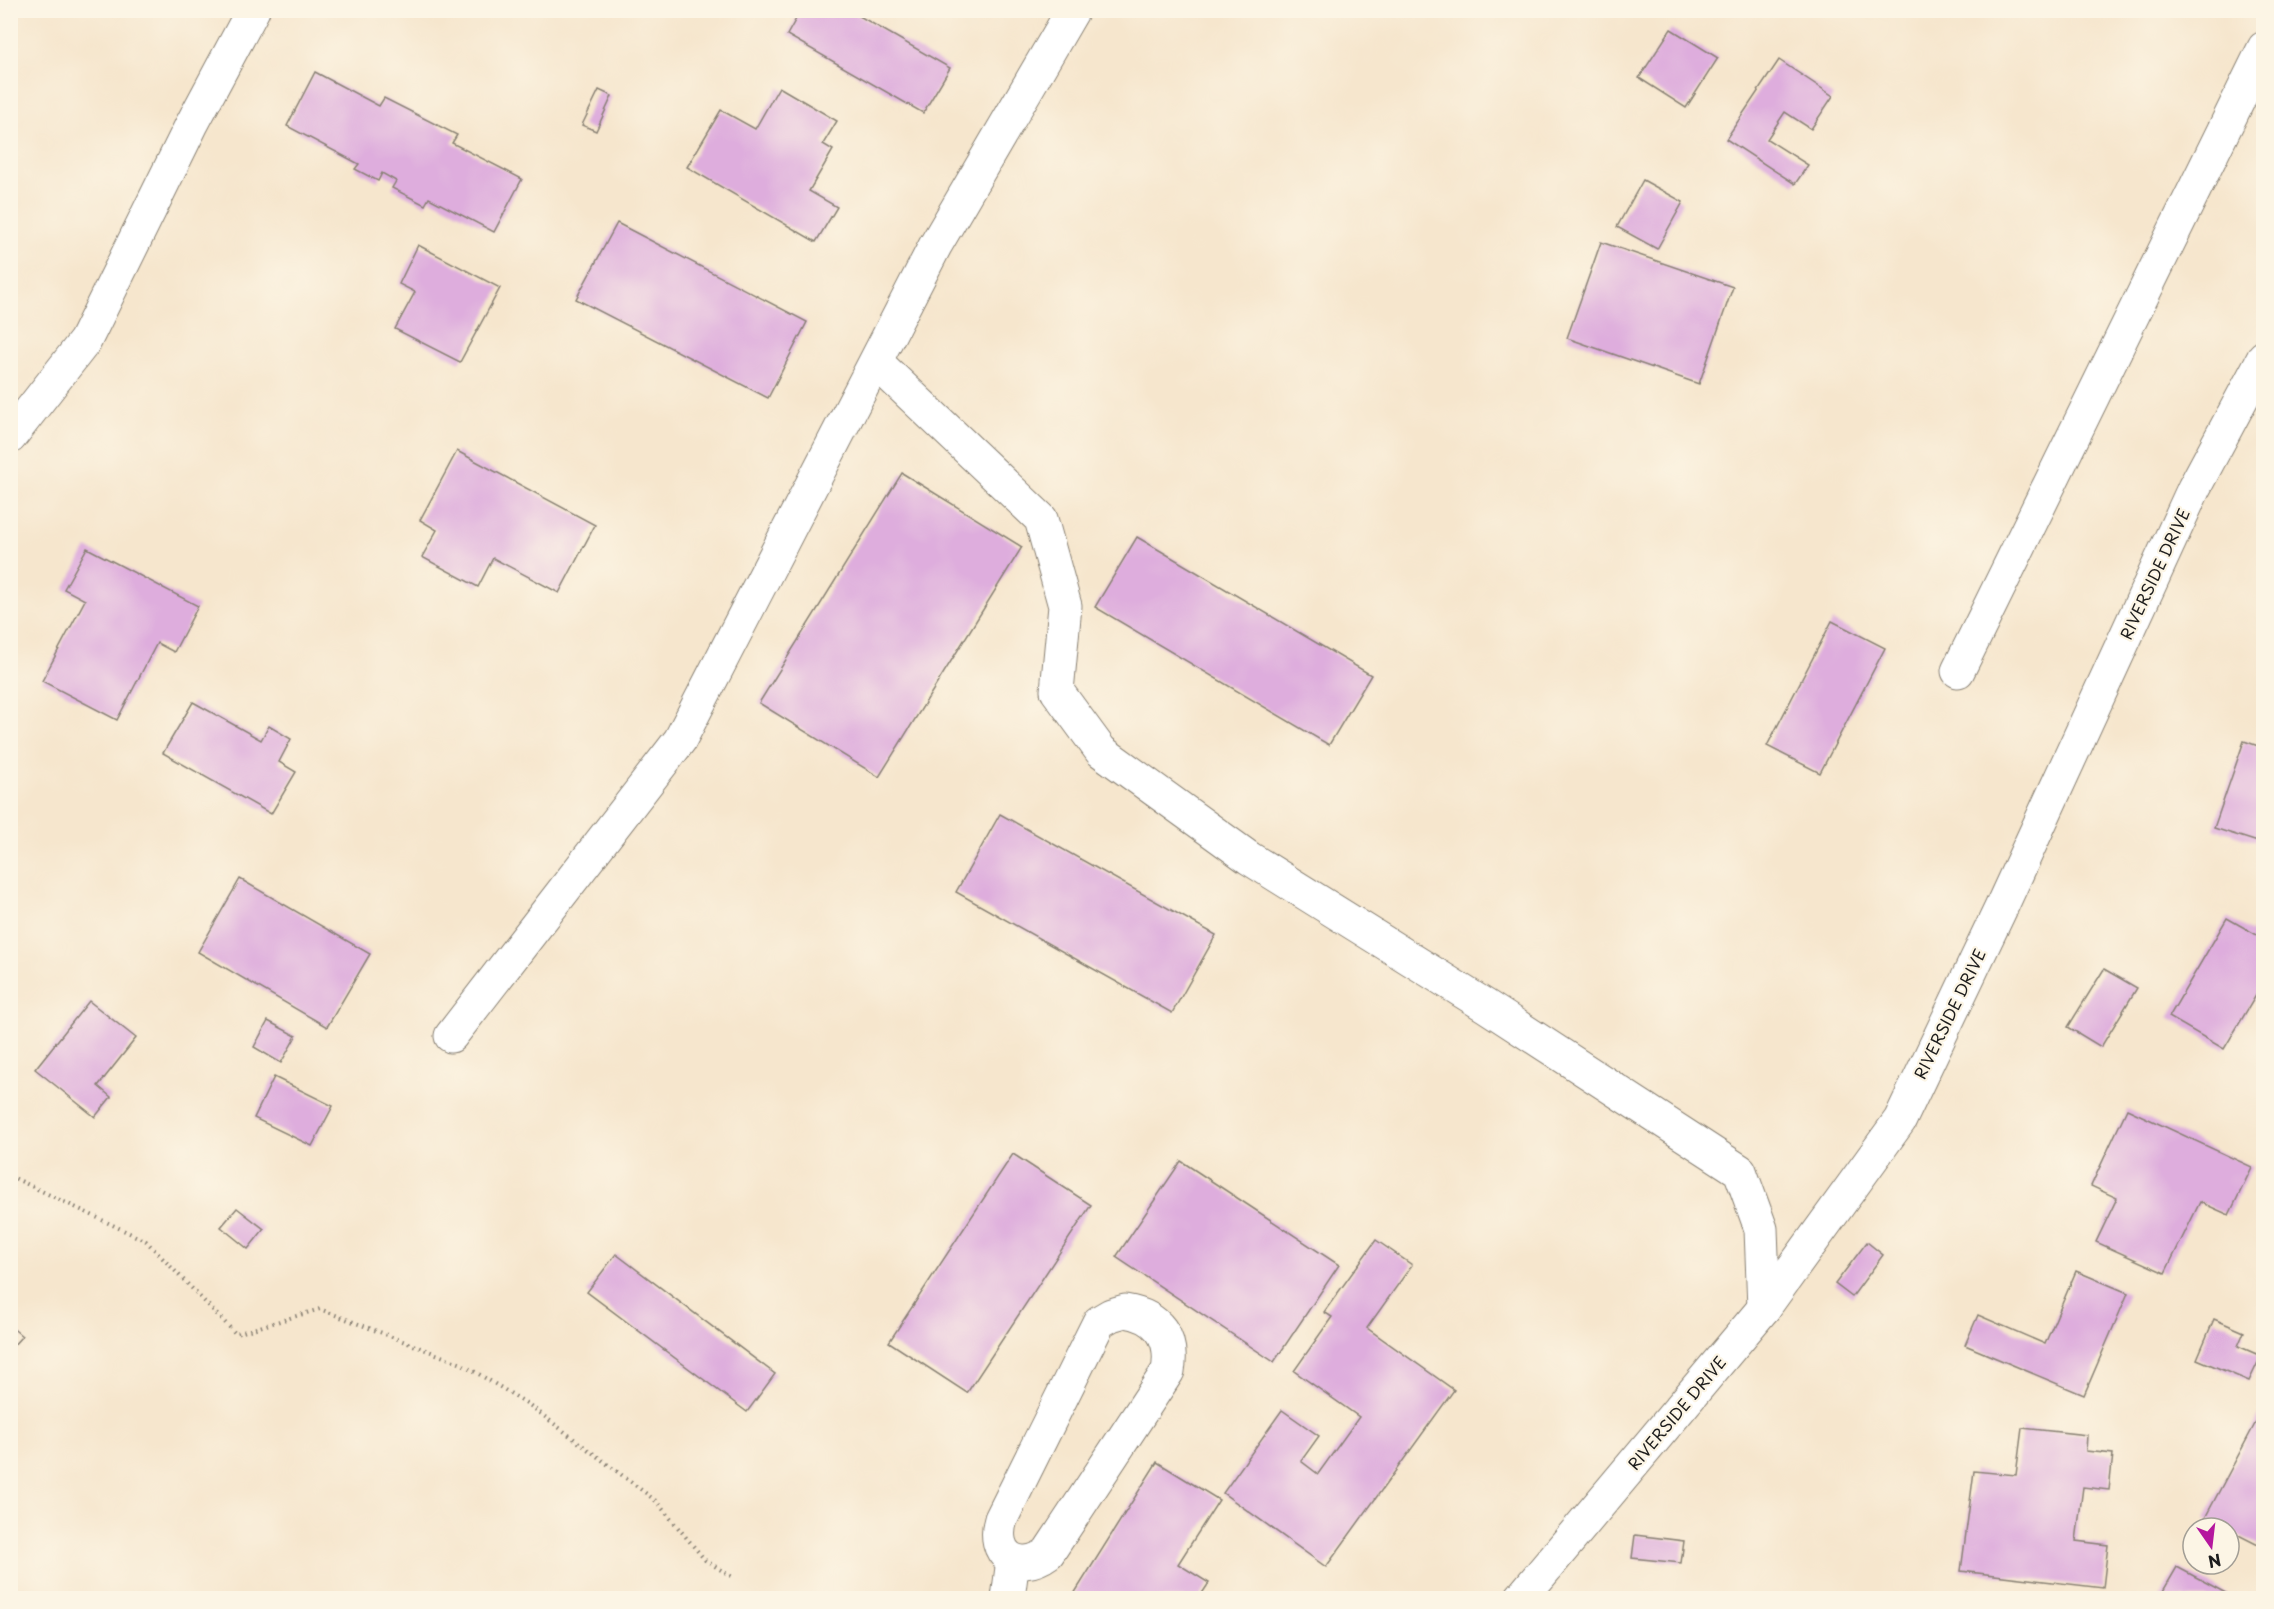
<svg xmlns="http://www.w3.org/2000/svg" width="2274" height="1609" viewBox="0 0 2274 1609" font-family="'Playpen Sans',sans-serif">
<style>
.building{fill:#deaddd}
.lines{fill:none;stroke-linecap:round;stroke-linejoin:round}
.minor-casing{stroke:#898174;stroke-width:35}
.path{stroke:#898174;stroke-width:4;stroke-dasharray:1.5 4.5;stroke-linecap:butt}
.minor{stroke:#fff;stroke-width:33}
.labels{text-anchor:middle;stroke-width:4.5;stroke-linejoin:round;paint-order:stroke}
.street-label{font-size:16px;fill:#1c1c1c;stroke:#fcf5e5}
</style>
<rect width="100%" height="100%" fill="#fcf5e5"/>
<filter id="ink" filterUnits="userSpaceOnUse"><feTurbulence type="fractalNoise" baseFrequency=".0167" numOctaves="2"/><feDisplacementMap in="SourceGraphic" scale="12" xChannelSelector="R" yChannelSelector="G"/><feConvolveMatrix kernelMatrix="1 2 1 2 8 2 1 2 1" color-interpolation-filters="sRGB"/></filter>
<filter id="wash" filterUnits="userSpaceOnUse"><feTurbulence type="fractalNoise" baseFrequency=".008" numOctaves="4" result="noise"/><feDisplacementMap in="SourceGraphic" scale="24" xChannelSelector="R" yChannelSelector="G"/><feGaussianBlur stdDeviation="1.35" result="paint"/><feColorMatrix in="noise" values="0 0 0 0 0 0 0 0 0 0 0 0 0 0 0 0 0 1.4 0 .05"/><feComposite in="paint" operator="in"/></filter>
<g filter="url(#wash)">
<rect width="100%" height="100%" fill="#f6e6cd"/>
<g id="blocks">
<g class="building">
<polygon points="801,10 849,10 950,68 923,113 787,35"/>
<polygon points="1671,29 1718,58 1686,108 1639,78"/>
<polygon points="1779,60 1833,96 1811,129 1785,112 1767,139 1808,165 1795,184 1726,139"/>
<polygon points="315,72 379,106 384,98 457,135 452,143 522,179 494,232 429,198 425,205 392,188 396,181 382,173 378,181 355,169 359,164 287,126"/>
<polygon points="779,87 837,121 823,144 833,150 809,191 837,207 816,242 687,167 721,110 755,129"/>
<polygon points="599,90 612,96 596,131 582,125"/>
<polygon points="1643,180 1683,202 1657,249 1617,227"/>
<polygon points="617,223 807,322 768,398 576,299"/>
<polygon points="1601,242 1733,287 1699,384 1567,338"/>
<polygon points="418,245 500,288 460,362 395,329 415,292 399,284"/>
<polygon points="457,451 595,525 559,593 493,558 478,587 422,557 437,530 420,520"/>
<polygon points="902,473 1022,547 879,777 759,703"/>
<polygon points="1137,537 1371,675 1329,745 1095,607"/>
<polygon points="87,548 198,606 174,652 157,643 117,720 42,681 85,600 64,589"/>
<polygon points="1832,621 1885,648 1820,773 1767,746"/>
<polygon points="193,702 261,740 269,726 291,739 279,762 296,772 271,814 163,753"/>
<polygon points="2244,741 2264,748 2264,844 2214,828"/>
<polygon points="1000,814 1216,935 1172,1013 956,892"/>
<polygon points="240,879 370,954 327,1027 198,952"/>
<polygon points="2227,918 2264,939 2264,982 2224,1049 2169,1017"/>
<polygon points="2104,969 2137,988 2101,1047 2068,1027"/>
<polygon points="89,1001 136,1038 98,1086 111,1097 95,1117 35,1069"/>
<polygon points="268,1021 296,1036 281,1063 254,1047"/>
<polygon points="274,1077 333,1106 312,1146 254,1118"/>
<polygon points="2127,1109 2252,1167 2229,1215 2200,1202 2165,1273 2096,1242 2117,1198 2091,1186"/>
<polygon points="1013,1154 1091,1205 967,1393 889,1342"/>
<polygon points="1181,1161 1339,1265 1274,1362 1116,1257"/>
<polygon points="237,1208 264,1229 248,1249 221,1227"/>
<polygon points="1376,1240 1412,1265 1367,1328 1454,1390 1326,1567 1223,1493 1282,1410 1319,1436 1301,1461 1318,1474 1359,1417 1294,1371 1332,1317 1324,1312"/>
<polygon points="1867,1242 1883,1255 1852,1297 1835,1284"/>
<polygon points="616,1254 775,1374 747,1412 587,1292"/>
<polygon points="2076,1271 2128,1293 2084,1395 1965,1345 1978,1315 2045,1344"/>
<polygon points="2214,1319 2244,1332 2238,1346 2261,1356 2249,1381 2197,1359"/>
<polygon points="10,1326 22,1336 10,1349"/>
<polygon points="2264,1407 2264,1548 2205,1518"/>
<polygon points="2022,1428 2087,1435 2086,1451 2113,1454 2109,1490 2083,1487 2076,1541 2108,1545 2103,1588 1961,1571 1974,1471 2016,1475"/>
<polygon points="1157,1462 1219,1500 1178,1564 1209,1583 1199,1598 1080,1598 1074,1594"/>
<polygon points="1635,1535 1684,1541 1681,1563 1632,1558"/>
<polygon points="2177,1567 2235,1598 2159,1598"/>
</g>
</g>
</g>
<g filter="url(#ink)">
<use href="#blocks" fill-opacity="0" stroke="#898174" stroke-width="1.5"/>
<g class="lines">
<g class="minor-casing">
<g id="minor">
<polyline points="876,362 1041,519 1065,606 1057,691 1101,751 1249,858 1486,1006 1740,1171 1761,1229 1764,1308"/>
<polyline points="10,437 85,341 192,124 253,10"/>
<polyline points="1958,671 2264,48"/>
<polyline points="451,1036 680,740 935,246 1073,10"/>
<path d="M 1125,1311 C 1158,1316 1174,1337 1168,1371 L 1048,1553 C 1018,1575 990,1554 1001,1519 L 1099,1322 L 1111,1315 Z"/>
<polyline points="1008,1598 1013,1560"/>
<polyline points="1521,1598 1764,1308 1900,1120 2001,908 2194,488 2264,357"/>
</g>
</g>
<polyline class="path" points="10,1176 146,1241 236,1334 320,1309 462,1364 528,1404 656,1501 705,1560 734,1578"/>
<use href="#minor" class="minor"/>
</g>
</g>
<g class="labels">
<g class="street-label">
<text transform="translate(2155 574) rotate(-65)" y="6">RIVERSIDE DRIVE</text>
<text transform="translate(1950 1014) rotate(-64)" y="6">RIVERSIDE DRIVE</text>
<text transform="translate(1677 1413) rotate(-50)" y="6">RIVERSIDE DRIVE</text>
</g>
</g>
<rect width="2274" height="1609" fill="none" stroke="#fcf5e5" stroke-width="36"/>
<g transform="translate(2211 1546) rotate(166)"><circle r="28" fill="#fcf5e5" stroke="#a29e95" stroke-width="1.5"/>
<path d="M0-4.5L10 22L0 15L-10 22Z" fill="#b5179e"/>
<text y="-9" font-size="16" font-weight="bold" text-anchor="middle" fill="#1c1c1c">N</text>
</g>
</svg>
